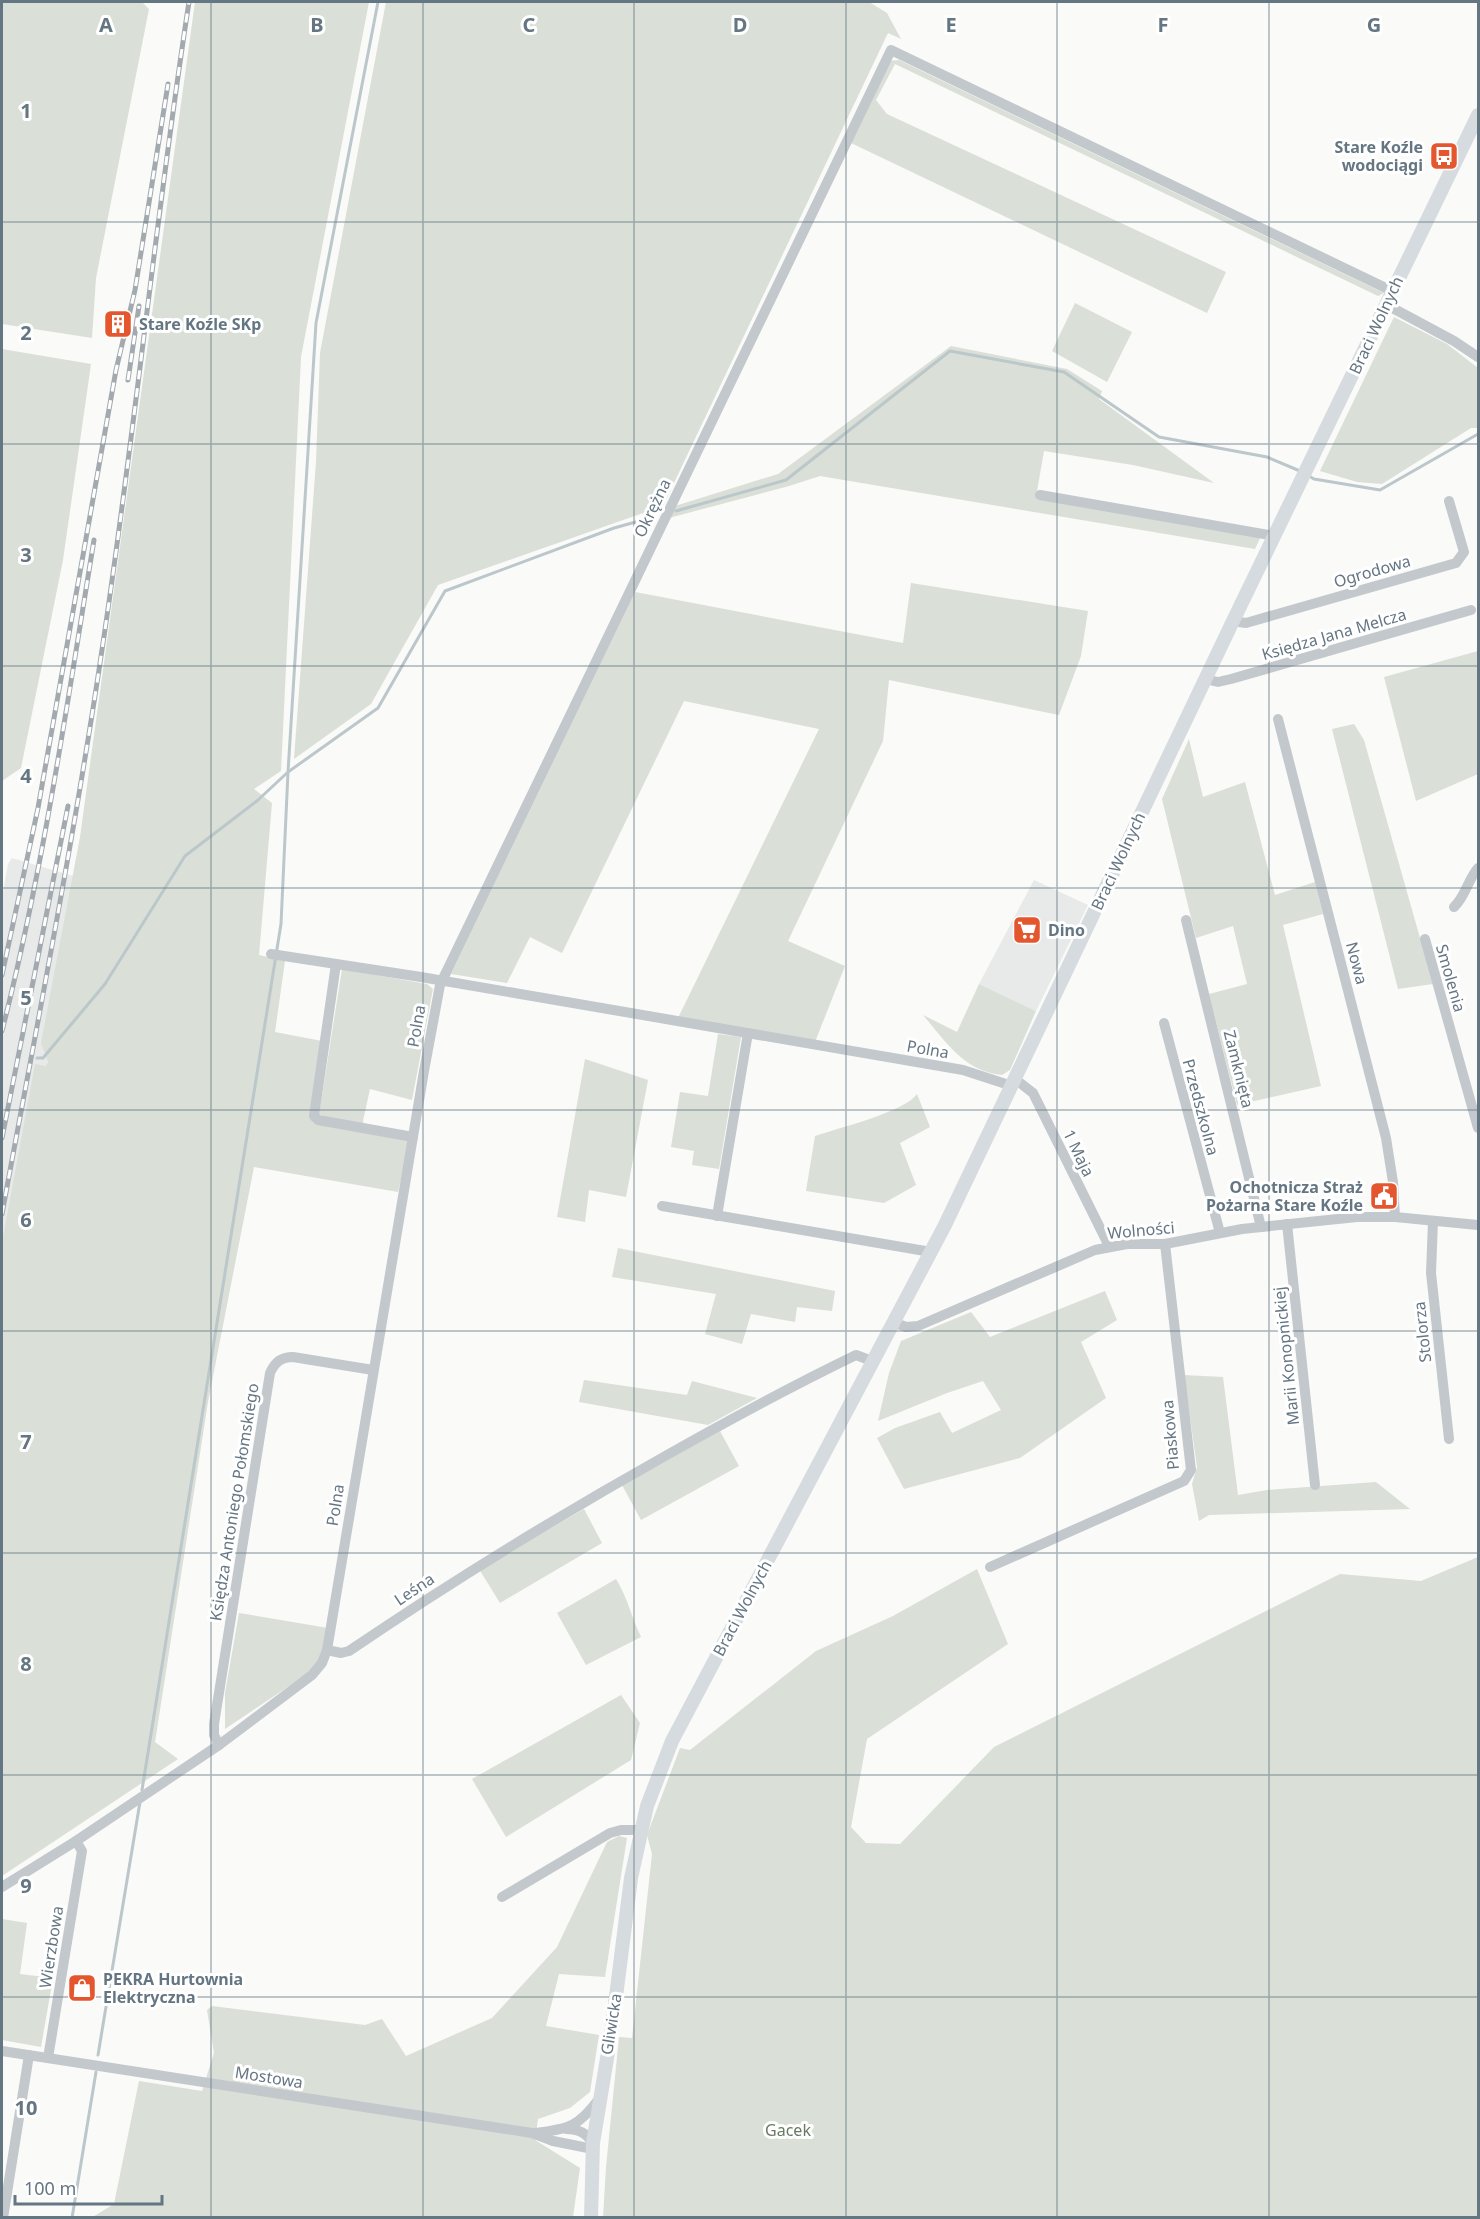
<svg xmlns="http://www.w3.org/2000/svg" width="1480" height="2219" viewBox="0 0 1480 2219" font-family="'Noto Sans',sans-serif">
<style>
.built{fill:#e8e9e9}
.green{fill:#dadfd7}
.lines{fill:none;stroke-linecap:round;stroke-linejoin:round}
.stream{stroke:#bbc7cb;stroke-width:3}
.minor{stroke:#c3c8cc;stroke-width:10}
.major{stroke:#d6dbdf;stroke-width:14}
.rail-casing{stroke:#a2aab0;stroke-width:5}
.rail{stroke:#fff;stroke-width:3;stroke-dasharray:9;stroke-linecap:butt}
.grid{fill:none;stroke:#657683;stroke-width:1.5;stroke-opacity:0.55}
.labels{text-anchor:middle;stroke-width:6;stroke-linejoin:round;paint-order:stroke}
.poi-label{font-size:16px;font-weight:bold;fill:#657683;stroke:#fff;text-anchor:start}
.street-label{font-size:16px;fill:#657683;stroke:#fff}
.park-label{font-size:16px;fill:#687a64;stroke:#fff}
.grid-label{font-size:20px;text-anchor:middle;font-weight:bold;fill:#657683;stroke:#fff;stroke-width:6;stroke-linejoin:round;paint-order:stroke}
</style>
<rect width="100%" height="100%" fill="#fafaf8"/>
<g class="built">
<polygon points="12,858 80,878 2,1322 2,898 8,864"/>
<polygon points="1034,880 1088,905 1036,1011 979,984"/>
</g>
<g class="green">
<polygon points="2,2 142,2 149,9 96,278 92,338 2,324"/>
<polygon points="195,2 369,2 301,357 281,771 254,789 272,803 259,955 285,961 275,1032 322,1041 311,1117 410,1140 398,1192 254,1167 208,1402 155,1742 178,1759 2,1876 2,1243 35,1064 46,1066 48,1062 41,1043 80,837"/>
<polygon points="386,2 869,2 887,13 901,39 888,33 663,506 438,585 371,704 294,759 316,462 320,353"/>
<polygon points="899,60 1384,293 1378,296 895,64 876,100 887,114 1226,272 1207,313 851,143 888,61"/>
<polygon points="1075,303 1132,332 1107,382 1052,351"/>
<polygon points="1394,317 1447,344 1478,368 1478,428 1471,428 1382,484 1357,482 1320,471"/>
<polygon points="951,346 1067,369 1102,391 1099,399 1214,483 1133,465 1044,451 1036,497 1261,536 1255,549 820,476 789,486 669,518 675,506 778,474"/>
<polygon points="2,349 91,364 63,560 21,768 2,781"/>
<polygon points="911,583 1088,611 1081,656 1059,715 889,680 883,741 788,941 845,966 815,1042 678,1018 819,729 684,701 562,953 530,937 507,983 451,974 635,592 903,643"/>
<polygon points="1478,651 1478,774 1416,801 1384,677"/>
<polygon points="1354,724 1364,740 1433,984 1398,989 1332,729"/>
<polygon points="1189,739 1203,797 1245,782 1275,895 1315,882 1323,914 1283,925 1321,1086 1237,1105 1209,994 1247,984 1233,926 1196,938 1162,799"/>
<polygon points="342,969 427,984 433,989 412,1100 370,1089 363,1121 364,1125 319,1115"/>
<path d="M 979,984 L 1036,1011 L 1010,1070 L 1002,1075 C 964,1071 947,1043 923,1015 L 957,1032 Z"/>
<polygon points="718,1034 741,1037 719,1169 692,1165 694,1151 671,1147 680,1092 708,1096"/>
<polygon points="585,1059 648,1080 626,1197 589,1190 585,1222 557,1217"/>
<path d="M 917,1094 L 930,1127 L 900,1143 L 916,1185 L 884,1203 L 806,1191 L 815,1136 C 838,1128 905,1112 917,1094 Z"/>
<polygon points="618,1248 835,1291 832,1311 797,1307 795,1322 751,1314 742,1344 705,1334 716,1294 612,1277"/>
<polygon points="1105,1291 1117,1320 1081,1342 1106,1398 1020,1458 904,1489 877,1438 895,1428 940,1412 952,1433 1001,1410 983,1381 947,1393 878,1421 889,1373 901,1341 971,1312 990,1337"/>
<polygon points="1184,1375 1223,1377 1238,1495 1267,1490 1376,1482 1410,1509 1209,1515 1199,1521 1192,1484 1197,1467"/>
<polygon points="584,1380 687,1395 692,1381 757,1398 708,1425 579,1402"/>
<polygon points="720,1431 739,1466 641,1520 622,1485"/>
<polygon points="584,1509 602,1543 500,1603 479,1569"/>
<polygon points="1478,1557 1478,2217 603,2218 606,2167 619,2037 632,2038 652,1854 647,1835 680,1748 690,1750 816,1651 893,1616 977,1569 1008,1644 867,1739 851,1827 866,1843 900,1844 994,1747 1340,1574 1421,1581"/>
<path d="M 616,1579 C 628,1599 631,1616 641,1637 L 586,1665 L 557,1613 Z"/>
<polygon points="239,1613 328,1628 322,1664 225,1729 225,1693"/>
<polygon points="621,1695 640,1723 631,1760 506,1837 472,1779"/>
<polygon points="619,1836 627,1838 605,1977 559,1974 546,2026 599,2035 590,2092 570,2108 538,2119 535,2140 580,2168 573,2217 91,2218 114,2204 139,2081 202,2091 214,2053 207,2010 212,2006 365,2025 382,2019 406,2056 492,2018 557,1947 607,1842"/>
<polygon points="2,1919 27,1923 20,1974 53,1978 41,2047 2,2040"/>
</g>
<g class="lines">
<g class="stream">
<polyline points="1309,476 1314,479 1380,490 1478,434"/>
<polyline points="676,511 786,480 950,351 1064,372 1159,437 1267,457 1300,471"/>
<polyline points="37,1058 43,1058 105,984 185,856 258,800 288,772 378,708 445,591 614,528 650,518"/>
<polyline points="142,1790 281,924 288,772 316,323 378,2"/>
<polyline points="98,2055 140,1802"/>
<polyline points="72,2218 96,2072"/>
</g>
<g class="minor">
<polyline points="1385,304 1454,341 1478,357"/>
<polyline points="1040,495 1275,536"/>
<polyline points="1233,621 1246,623 1456,563 1464,552 1449,501"/>
<polyline points="1205,679 1218,682 1231,679 1471,610"/>
<polyline points="1278,719 1386,1138 1393,1182 1395,1217"/>
<path d="M 1454,907 C 1466,896 1468,879 1478,868"/>
<polyline points="1186,920 1261,1227"/>
<polyline points="1425,939 1478,1128"/>
<polyline points="271,954 421,977 963,1070 1012,1086"/>
<polyline points="336,964 314,1116 318,1120 413,1137"/>
<polyline points="1164,1023 1220,1233"/>
<polyline points="1015,1079 1033,1093 1109,1246"/>
<polyline points="662,1206 931,1252"/>
<polyline points="717,1216 748,1033"/>
<polyline points="1433,1221 1431,1273 1449,1439"/>
<polyline points="1287,1224 1315,1485"/>
<polyline points="893,1322 906,1327 918,1326 1095,1250 1127,1244 1165,1244 1242,1229 1357,1217 1395,1217 1478,1225"/>
<polyline points="990,1567 1184,1481 1191,1470 1165,1244"/>
<polyline points="327,1650 424,1071 440,985 891,50 1392,291"/>
<path d="M 219,1745 L 214,1735 L 214,1724 L 270,1373 C 275,1362 281,1357 293,1357 L 373,1370"/>
<path d="M 2,1887 L 76,1841 L 219,1745 L 312,1675 L 322,1663 L 327,1650 L 341,1653 L 349,1651 C 452,1581 558,1516 667,1455 C 729,1420 792,1386 856,1355 L 872,1361"/>
<polyline points="502,1897 610,1833 621,1830 640,1830"/>
<polyline points="2,2051 532,2133 553,2141 593,2149"/>
<polyline points="48,2058 82,1851 76,1841"/>
<path d="M 566,2129 C 579,2129 586,2133 593,2143"/>
<path d="M 535,2133 C 569,2129 578,2127 599,2099"/>
<polyline points="3,2218 29,2055"/>
</g>
<polyline class="major" points="591,2218 593,2143 612,2028 631,1878 647,1806 672,1741 945,1225 1233,621 1478,115"/>
<g class="rail-casing">
<g id="rail">
<polyline points="128,380 139,306"/>
<polyline points="2,975 38,808 116,370 135,290 168,84"/>
<path d="M 2,1031 C 43,870 67,705 94,540"/>
<polyline points="2,1138 68,806"/>
<path d="M 2,1214 C 37,1024 75,834 103,643 C 135,430 156,215 189,2"/>
</g>
</g>
<use href="#rail" class="rail"/>
</g>
<path class="grid" d="M 211,2 L 211,2218M 423,2 L 423,2218M 634,2 L 634,2218M 846,2 L 846,2218M 1057,2 L 1057,2218M 1269,2 L 1269,2218M 2,222 L 1478,222M 2,444 L 1478,444M 2,666 L 1478,666M 2,888 L 1478,888M 2,1110 L 1478,1110M 2,1331 L 1478,1331M 2,1553 L 1478,1553M 2,1775 L 1478,1775M 2,1997 L 1478,1997"/>
<defs>
<g id="bus-square" transform="scale(1.5)"><rect x="-9" y="-9" width="18" height="18" rx="4" fill="#e4572e" stroke="#fff"/><path d="M-5-6H5V4H4V6H2V4H-2V6H-4V4H-5ZM-3.5-4V0h7V-4ZM-3.5 1.2v1.5H-2V1.2ZM2 1.2v1.5H3.5V1.2Z" fill="#fff"/></g>
<g id="building-square" transform="scale(1.5)"><rect x="-9" y="-9" width="18" height="18" rx="4" fill="#e4572e" stroke="#fff"/><path d="M-4-6H4V6H1V3H-1V6H-4ZM-2.5-4.3h1.7v1.8h-1.7ZM.8-4.3h1.7v1.8H.8ZM-2.5-1h1.7V.8h-1.7ZM.8-1h1.7V.8H.8Z" fill="#fff"/></g>
<g id="supermarket-square" transform="scale(1.5)"><rect x="-9" y="-9" width="18" height="18" rx="4" fill="#e4572e" stroke="#fff"/><path d="M-6-5.5h2.5l.6 2H6L4.5 2H-2.5L-4.4-4H-6ZM-1.5 3.2a1.3 1.3 0 1 0 .1 0ZM3 3.2a1.3 1.3 0 1 0 .1 0Z" fill="#fff"/></g>
<g id="civic-square" transform="scale(1.5)"><rect x="-9" y="-9" width="18" height="18" rx="4" fill="#e4572e" stroke="#fff"/><path d="M-.6-6.5H3V-4.5H.6V-3L4-1V1h2V6H-6V1h2V-1L-.6-3ZM-1.2 2.5V6h2.4V2.5Z" fill="#fff"/></g>
<g id="shop-square" transform="scale(1.5)"><rect x="-9" y="-9" width="18" height="18" rx="4" fill="#e4572e" stroke="#fff"/><path d="M-5-2.5h2.3a2.7 3.5 0 0 1 5.4 0H5L5.5 6h-11ZM-1.5-2.5h3a1.5 2.3 0 0 0-3 0Z" fill="#fff"/></g>
</defs>
<g fill-rule="evenodd">
<use href="#bus-square" x="1444" y="156"/>
<use href="#building-square" x="118" y="324"/>
<use href="#supermarket-square" x="1027" y="930"/>
<use href="#civic-square" x="1384" y="1196"/>
<use href="#shop-square" x="82" y="1988"/>
</g>
<g class="labels">
<g class="poi-label">
<text x="1423" y="153" text-anchor="end">Stare Koźle<tspan x="1423" dy="18">wodociągi</tspan></text>
<text x="139" y="330">Stare Koźle SKp</text>
<text x="1048" y="936">Dino</text>
<text x="1363" y="1193" text-anchor="end">Ochotnicza Straż<tspan x="1363" dy="18">Pożarna Stare Koźle</tspan></text>
<text x="103" y="1985">PEKRA Hurtownia<tspan x="103" dy="18">Elektryczna</tspan></text>
</g>
<g class="street-label">
<text transform="translate(1376 325) rotate(-65)" y="6">Braci Wolnych</text>
<text transform="translate(652 508) rotate(-64)" y="6">Okrężna</text>
<text transform="translate(1372 571) rotate(-16)" y="6">Ogrodowa</text>
<text transform="translate(1334 634) rotate(-16)" y="6">Księdza Jana Melcza</text>
<text transform="translate(1118 861) rotate(-65)" y="6">Braci Wolnych</text>
<text transform="translate(1357 963) rotate(75)" y="6">Nowa</text>
<text transform="translate(1451 978) rotate(74)" y="6">Smolenia</text>
<text transform="translate(416 1026) rotate(-80)" y="6">Polna</text>
<text transform="translate(928 1049) rotate(10)" y="6">Polna</text>
<text transform="translate(1239 1069) rotate(76)" y="6">Zamknięta</text>
<text transform="translate(1201 1107) rotate(75)" y="6">Przedszkolna</text>
<text transform="translate(1079 1153) rotate(64)" y="6">1 Maja</text>
<text transform="translate(1141 1230) rotate(-5)" y="6">Wolności</text>
<text transform="translate(1422 1332) rotate(-96)" y="6">Stolorza</text>
<text transform="translate(1286 1356) rotate(-96)" y="6">Marii Konopnickiej</text>
<text transform="translate(1170 1435) rotate(-95)" y="6">Piaskowa</text>
<text transform="translate(234 1502) rotate(-81)" y="6">Księdza Antoniego Połomskiego</text>
<text transform="translate(335 1505) rotate(-81)" y="6">Polna</text>
<text transform="translate(414 1589) rotate(-34)" y="6">Leśna</text>
<text transform="translate(742 1608) rotate(-62)" y="6">Braci Wolnych</text>
<text transform="translate(51 1947) rotate(-81)" y="6">Wierzbowa</text>
<text transform="translate(611 2024) rotate(-81)" y="6">Gliwicka</text>
<text transform="translate(269 2077) rotate(9)" y="6">Mostowa</text>
</g>
<g class="park-label">
<text x="788" y="2136">Gacek</text>
</g>
</g>
<g class="grid-label">
<text x="106" y="32">A</text>
<text x="317" y="32">B</text>
<text x="529" y="32">C</text>
<text x="740" y="32">D</text>
<text x="951" y="32">E</text>
<text x="1163" y="32">F</text>
<text x="1374" y="32">G</text>
<text x="26" y="118">1</text>
<text x="26" y="340">2</text>
<text x="26" y="562">3</text>
<text x="26" y="783">4</text>
<text x="26" y="1005">5</text>
<text x="26" y="1227">6</text>
<text x="26" y="1449">7</text>
<text x="26" y="1671">8</text>
<text x="26" y="1893">9</text>
<text x="26" y="2115">10</text>
</g>
<rect width="1480" height="2219" fill="none" stroke="#657683" stroke-width="6"/>
<path d="M15 2195v9h147v-9" fill="none" stroke="#657683" stroke-width="3"/>
<text x="24" y="2195" font-size="18" fill="#657683" stroke="#ffffff" stroke-width="4.5" paint-order="stroke">100 m</text>
</svg>
